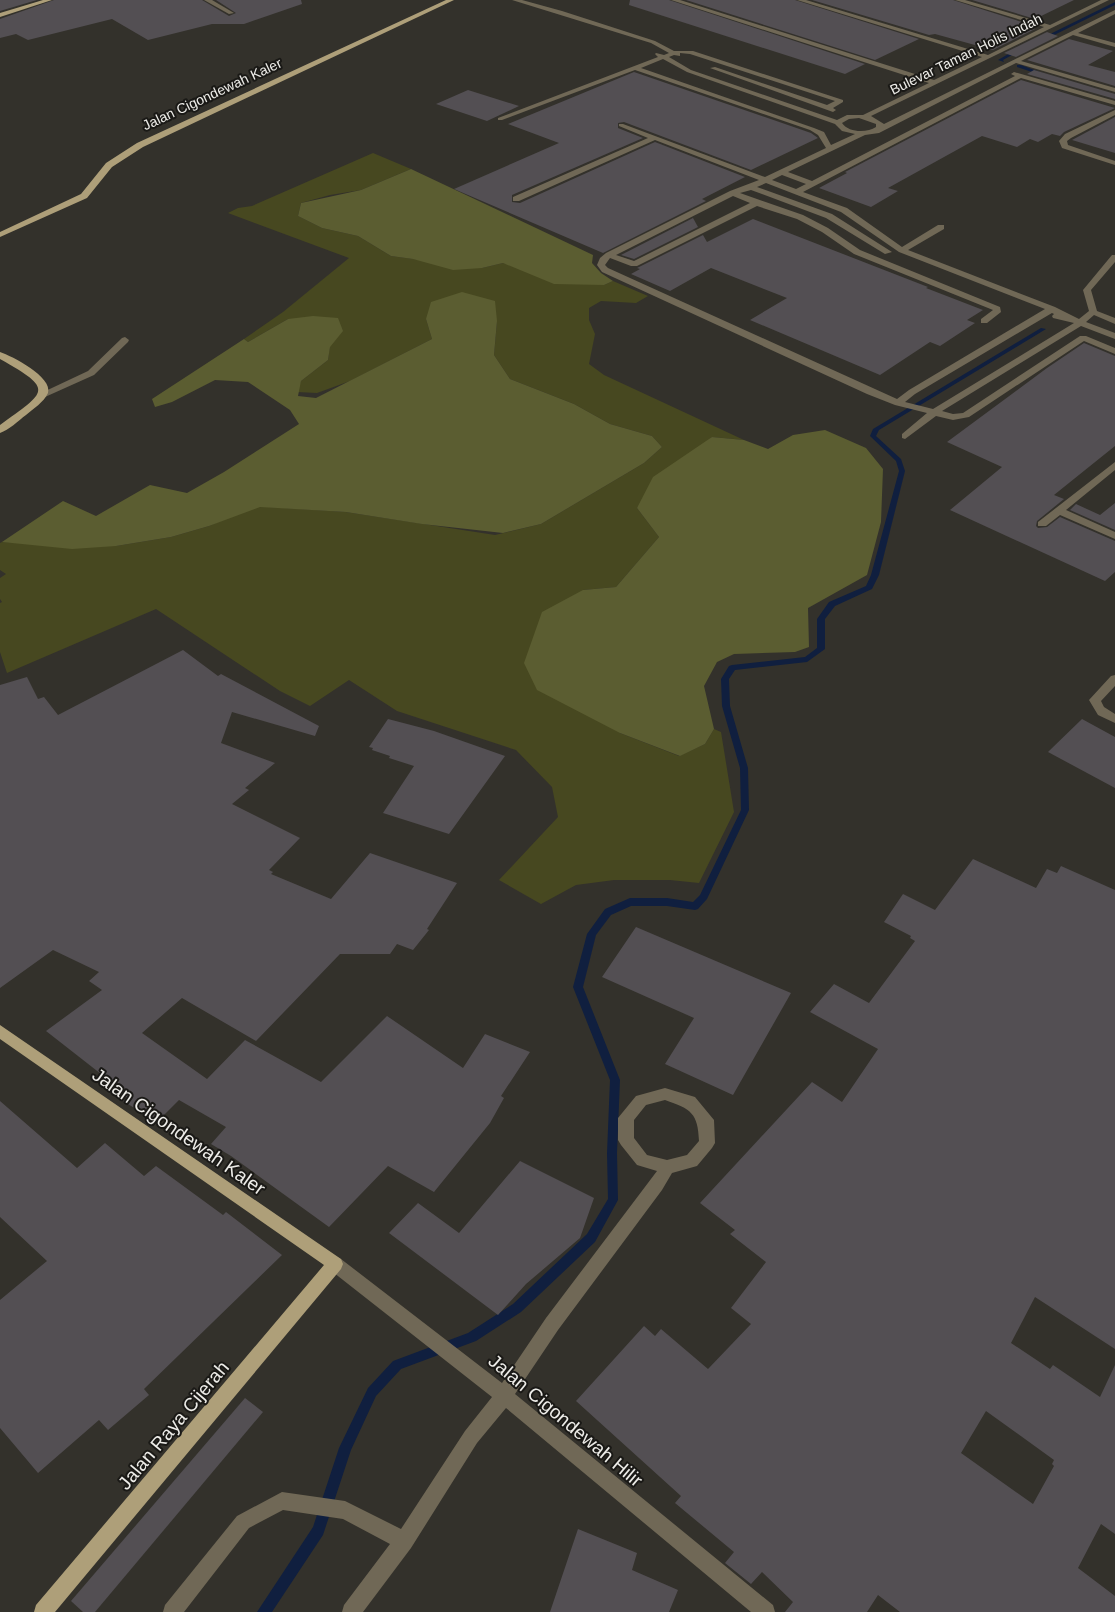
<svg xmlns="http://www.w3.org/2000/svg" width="1115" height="1612" viewBox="0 0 1115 1612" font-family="Helvetica,sans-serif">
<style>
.green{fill:#474820}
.forest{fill:#5b5d31}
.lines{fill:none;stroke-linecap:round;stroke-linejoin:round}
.stream{fill:#101f3f;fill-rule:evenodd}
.building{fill:#534f53;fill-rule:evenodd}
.minor{fill:#706856;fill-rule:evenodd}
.major{fill:#ae9f79;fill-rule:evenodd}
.labels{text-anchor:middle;stroke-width:4;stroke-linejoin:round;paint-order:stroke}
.far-street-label{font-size:14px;fill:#edece8;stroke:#1a1916}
.near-street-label{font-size:19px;fill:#edece8;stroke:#1a1916}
</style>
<rect width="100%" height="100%" fill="#33312b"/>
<polygon class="green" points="373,153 411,169 361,190 330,195 301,203 298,216 322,228 358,236 391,256 482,268 503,263 604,285 613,281 648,296 636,303 601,301 589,308 589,320 595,334 589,364 604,375 744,440 712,437 637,508 659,537 616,587 583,590 620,733 679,756 705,744 714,729 721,732 734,812 699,883 670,880 614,880 576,885 541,904 499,880 558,817 552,787 516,750 397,711 349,680 310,706 280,691 156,609 7,673 0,652 0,603 2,602 0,599 0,578 6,574 0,570 0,543 2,542 116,546 171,537 209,526 254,506 346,512 495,535 541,524 644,463 662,447 652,436 610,424 574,404 510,379 494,355 497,321 426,319 432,339 350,381 317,393 297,392 301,381 328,360 330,345 288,319 248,342 244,339 283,312 349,258 228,213 238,208 252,206"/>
<g class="forest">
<polygon points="411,169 593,255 592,263 601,273 613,281 604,285 554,284 503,263 482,268 453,270 413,259 391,256 358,236 322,228 298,216 301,203 361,190"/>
<polygon points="462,292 495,301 497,321 494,355 510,379 574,404 610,424 652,436 662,447 644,463 541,524 503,533 422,524 346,512 260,507 209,526 171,537 116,546 72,549 2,542 63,501 96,516 150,485 187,493 224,472 299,424 290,410 248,382 215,380 172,402 155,407 152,399 244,339 248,342 288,319 313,316 338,318 343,331 330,347 328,360 301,381 298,396 316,398 432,339 426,319 431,302"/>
<polygon points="825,430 866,448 883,469 881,522 867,575 808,608 809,647 795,652 734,654 717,662 704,686 714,729 705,744 680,756 620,733 537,690 524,663 542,612 583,590 616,587 659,537 637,508 653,477 712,437 744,440 768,449 793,435"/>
</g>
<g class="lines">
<g class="stream">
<polygon points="1115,2 1115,5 1044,40 1040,39"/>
<polygon points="1017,49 1021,50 1003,60 1004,62 998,60"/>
<polygon points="1017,65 1021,65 1045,74 1041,75 1017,67"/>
<polygon points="1041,328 1046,329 879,430 876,436 901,459 905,471 879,575 872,589 835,606 825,619 825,649 807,662 735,670 729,679 730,706 748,768 749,810 707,899 698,909 695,910 667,906 631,906 611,915 596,935 583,987 620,1080 617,1153 618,1200 595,1242 521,1312 476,1341 401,1369 376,1396 351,1450 323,1535 272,1612 257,1612 313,1527 339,1448 368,1388 393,1361 468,1333 513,1304 587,1234 608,1199 607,1153 610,1080 573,987 587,934 605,909 630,898 667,898 693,902 700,895 741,810 740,768 722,706 721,679 729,666 732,665 805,657 817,648 817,619 829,602 866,586 871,575 899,471 896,461 870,436 873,429"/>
</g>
</g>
<g class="building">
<polygon points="0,0 37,0 0,11"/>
<polygon points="54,0 202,0 229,16 236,13 216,0 301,0 302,4 244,24 212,24 148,40 112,19 28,40 16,34 0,38 0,19"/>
<polygon points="630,0 669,0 865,64 845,74 629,5"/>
<polygon points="686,0 795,0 919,39 875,60"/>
<polygon points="812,0 953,0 1025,23 1021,25 1035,29 993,50 935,34 929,35"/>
<polygon points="972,0 1074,0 1035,19"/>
<polygon points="1047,32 1058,36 1016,57 1004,53"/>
<polygon points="1069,39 1113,51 1088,65 1115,72 1115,86 1027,60"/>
<polygon points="1034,70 1115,94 1115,99 1027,74"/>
<polygon points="634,72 811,133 818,138 751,170 624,122 618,123 618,128 643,138 512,195 512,202 520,203 655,142 745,177 702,199 706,201 603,253 454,189 559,143 508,124"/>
<polygon points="1021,80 1115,108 1064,132 1060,136 1052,134 1038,142 1030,139 1017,147 982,136 888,188 898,191 871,207 819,188 847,173 845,172"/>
<polygon points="468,90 519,106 487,121 436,104"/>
<polygon points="1115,117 1115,153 1072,140"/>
<polygon points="693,218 698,227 634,259 621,255"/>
<polygon points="753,219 928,287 926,288 983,310 967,320 975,323 940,346 930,342 880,375 750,320 787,298 711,268 670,291 631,274 640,269 637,268 703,235 707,242"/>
<polygon points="1084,343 1115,356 1115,446 1054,495 1064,499 1037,521 1036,526 1038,528 1047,527 1060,517 1115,541 1115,572 1105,581 950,510 1002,467 947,442 1047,368"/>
<polygon points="1115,503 1115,530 1070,510 1076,504 1100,515"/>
<polygon points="183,650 218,676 221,674 319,726 315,736 232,712 221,743 275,763 245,788 249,790 232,804 300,838 269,870 273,872 271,874 331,899 370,853 457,883 427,929 429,930 413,950 397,944 390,954 340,954 256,1041 182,998 142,1033 207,1079 245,1040 321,1082 387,1016 463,1068 485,1034 530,1052 501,1096 504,1098 490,1123 434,1192 388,1166 329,1227 231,1156 211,1144 226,1127 179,1100 157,1122 123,1101 127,1098 97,1077 101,1074 46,1031 102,990 89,981 99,972 53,950 0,988 0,685 27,677 38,699 44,697 58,715"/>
<polygon points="388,719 434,731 505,756 449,834 383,813 414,766 389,758 390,756 372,750 373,748 369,747"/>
<polygon points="1082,719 1115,737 1115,788 1048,752"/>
<path d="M 973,859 L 1036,888 L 1047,869 L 1057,873 L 1061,866 L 1115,890 L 1115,1349 L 1035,1297 L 1011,1343 L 1050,1369 L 1053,1365 L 1100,1397 L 1115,1365 L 1115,1534 L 1101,1524 L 1078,1568 L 1115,1596 L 1115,1612 L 900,1612 L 878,1595 L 867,1612 L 785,1612 L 793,1602 L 762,1572 L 751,1584 L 725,1563 L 734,1552 L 675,1503 L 681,1496 L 576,1401 L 644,1326 L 655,1336 L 661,1329 L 708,1369 L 751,1324 L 731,1308 L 766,1262 L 730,1234 L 735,1230 L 700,1203 L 812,1082 L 842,1102 L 878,1049 L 810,1012 L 834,984 L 869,1003 L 915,941 L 910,938 L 911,936 L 884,922 L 903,894 L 935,910 ZM 986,1411 L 1054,1460 L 1052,1464 L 1054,1466 L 1033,1504 L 961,1453 Z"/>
<polygon points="636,927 791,993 733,1095 665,1064 694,1018 602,977"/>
<polygon points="0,1101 77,1168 105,1143 144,1176 156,1166 223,1215 226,1212 282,1255 144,1389 149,1395 108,1430 99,1420 38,1473 0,1428 0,1300 47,1261 0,1217"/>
<polygon points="520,1161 594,1198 580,1238 526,1284 498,1315 389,1233 418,1203 459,1233"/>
<polygon points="245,1398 263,1412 95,1612 83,1612 71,1601"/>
<polygon points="578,1529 637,1553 632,1570 678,1590 669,1612 550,1612"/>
</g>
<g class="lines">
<g class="minor">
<polygon points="204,0 212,0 234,13 229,14"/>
<path d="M 512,0 L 522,0 L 562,11 L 655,41 L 674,51 L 693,51 L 843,100 L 843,102 L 833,108 L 836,110 L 833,112 L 710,68 L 715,67 L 827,105 L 835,101 L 690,54 L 680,53 L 680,56 L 674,55 L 669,57 L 691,70 L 837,120 L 847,115 L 863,115 L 929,83 L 671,0 L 680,0 L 934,80 L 982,57 L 797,0 L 806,0 L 988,55 L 1044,27 L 955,0 L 965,0 L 1050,25 L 1101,0 L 1109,0 L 871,116 L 884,124 L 1115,10 L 1115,14 L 1078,33 L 1115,43 L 1115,47 L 1073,35 L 1021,61 L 1115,88 L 1115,92 L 1016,63 L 879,133 L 865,135 L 788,172 L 812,181 L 1015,76 L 1011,74 L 1014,72 L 1115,101 L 1115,105 L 1021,78 L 803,192 L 847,208 L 902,247 L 938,225 L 944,225 L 944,229 L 908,250 L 1055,307 L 1079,319 L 1089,311 L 1083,290 L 1112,255 L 1115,255 L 1115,262 L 1091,290 L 1097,311 L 1115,318 L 1115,324 L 1094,315 L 1086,322 L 1115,333 L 1115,339 L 1081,326 L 942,411 L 953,414 L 963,413 L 1080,336 L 1086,336 L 1115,348 L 1115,354 L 1084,341 L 969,417 L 953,420 L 936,416 L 905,439 L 902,438 L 902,434 L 927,413 L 895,405 L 867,394 L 602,272 L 597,265 L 600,258 L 606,253 L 730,191 L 759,180 L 655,140 L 519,201 L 513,201 L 513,197 L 648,138 L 619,126 L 619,124 L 623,124 L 765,177 L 826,148 L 818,135 L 810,130 L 635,70 L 502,120 L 498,120 L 498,118 L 658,57 L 655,54 L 656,53 L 664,55 L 669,53 L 651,43 ZM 663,59 L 687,72 L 835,124 L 842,131 L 855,134 L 831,145 L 824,132 L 814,128 L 641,68 ZM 859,118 L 876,124 L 876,127 C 867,133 849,133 842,123 L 849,119 ZM 782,175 L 806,184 L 796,189 L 772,180 ZM 766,183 L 841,212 L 899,252 L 1045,309 L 909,390 L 897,399 L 608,268 L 605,265 L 610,258 L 631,266 L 637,266 L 757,206 L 797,219 L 822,232 L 854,254 L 993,310 L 981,319 L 981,323 L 987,323 L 1001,312 L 1000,307 L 860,250 L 828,228 L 803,215 L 740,193 L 751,190 L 826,218 L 885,254 L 892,252 L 832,214 L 757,187 ZM 733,196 L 750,203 L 634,261 L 616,255 ZM 1052,313 L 1054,314 L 1052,316 L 1053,318 L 1074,323 L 933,409 L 905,402 L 915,394 Z"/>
<polygon points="1115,110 1115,115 1071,138 1067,141 1068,145 1115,161 1115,165 1062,148 1059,141 1065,134"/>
<polygon points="125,337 129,340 128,342 94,375 45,397 39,397 37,395 88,371 122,338"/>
<polygon points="1115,462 1115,470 1066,510 1115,532 1115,539 1060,515 1046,526 1038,526 1038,522"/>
<polygon points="1115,675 1115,686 1101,701 1104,707 1115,714 1115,723 1098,715 1089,700 1111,676"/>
<path d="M 665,1088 L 695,1097 L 714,1120 L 715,1143 L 712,1148 L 697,1166 L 672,1173 L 662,1190 L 558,1330 L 515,1394 L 773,1605 L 775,1612 L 751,1612 L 506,1408 L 477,1443 L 411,1548 L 363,1612 L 342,1612 L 344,1605 L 390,1544 L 343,1519 L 283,1510 L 249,1528 L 184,1612 L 163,1612 L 165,1605 L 237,1516 L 282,1492 L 345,1501 L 401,1529 L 465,1431 L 492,1397 L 329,1269 L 327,1264 L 329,1259 L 335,1256 L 341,1259 L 502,1383 L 546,1318 L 657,1171 L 637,1165 L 621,1145 L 618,1140 L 618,1118 L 636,1096 ZM 665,1100 C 691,1109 698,1113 699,1141 L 687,1155 L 667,1160 L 647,1155 L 634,1138 L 634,1120 L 646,1105 Z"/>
</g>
<g class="major">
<polygon points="43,0 52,0 0,17 0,13"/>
<polygon points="446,0 454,0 143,147 112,167 87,198 0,237 0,232 81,194 106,163 137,143"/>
<path d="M 0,352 C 12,356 53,377 48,393 C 44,402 33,409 26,415 C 18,421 9,430 0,433 L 0,425 C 47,391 55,390 0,359 Z"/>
<polygon points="0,1025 341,1259 343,1264 341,1269 55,1612 34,1612 36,1605 324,1265 0,1039"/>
</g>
</g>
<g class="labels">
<g class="far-street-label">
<text transform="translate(966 54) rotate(-26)" y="5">Bulevar Taman Holis Indah</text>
<text transform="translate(212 94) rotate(-25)" y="5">Jalan Cigondewah Kaler</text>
</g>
<g class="near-street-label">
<text transform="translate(179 1131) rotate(35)" y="7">Jalan Cigondewah Kaler</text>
<text transform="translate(566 1420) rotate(40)" y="7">Jalan Cigondewah Hilir</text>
<text transform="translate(173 1425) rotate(-50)" y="7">Jalan Raya Cijerah</text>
</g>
</g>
</svg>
